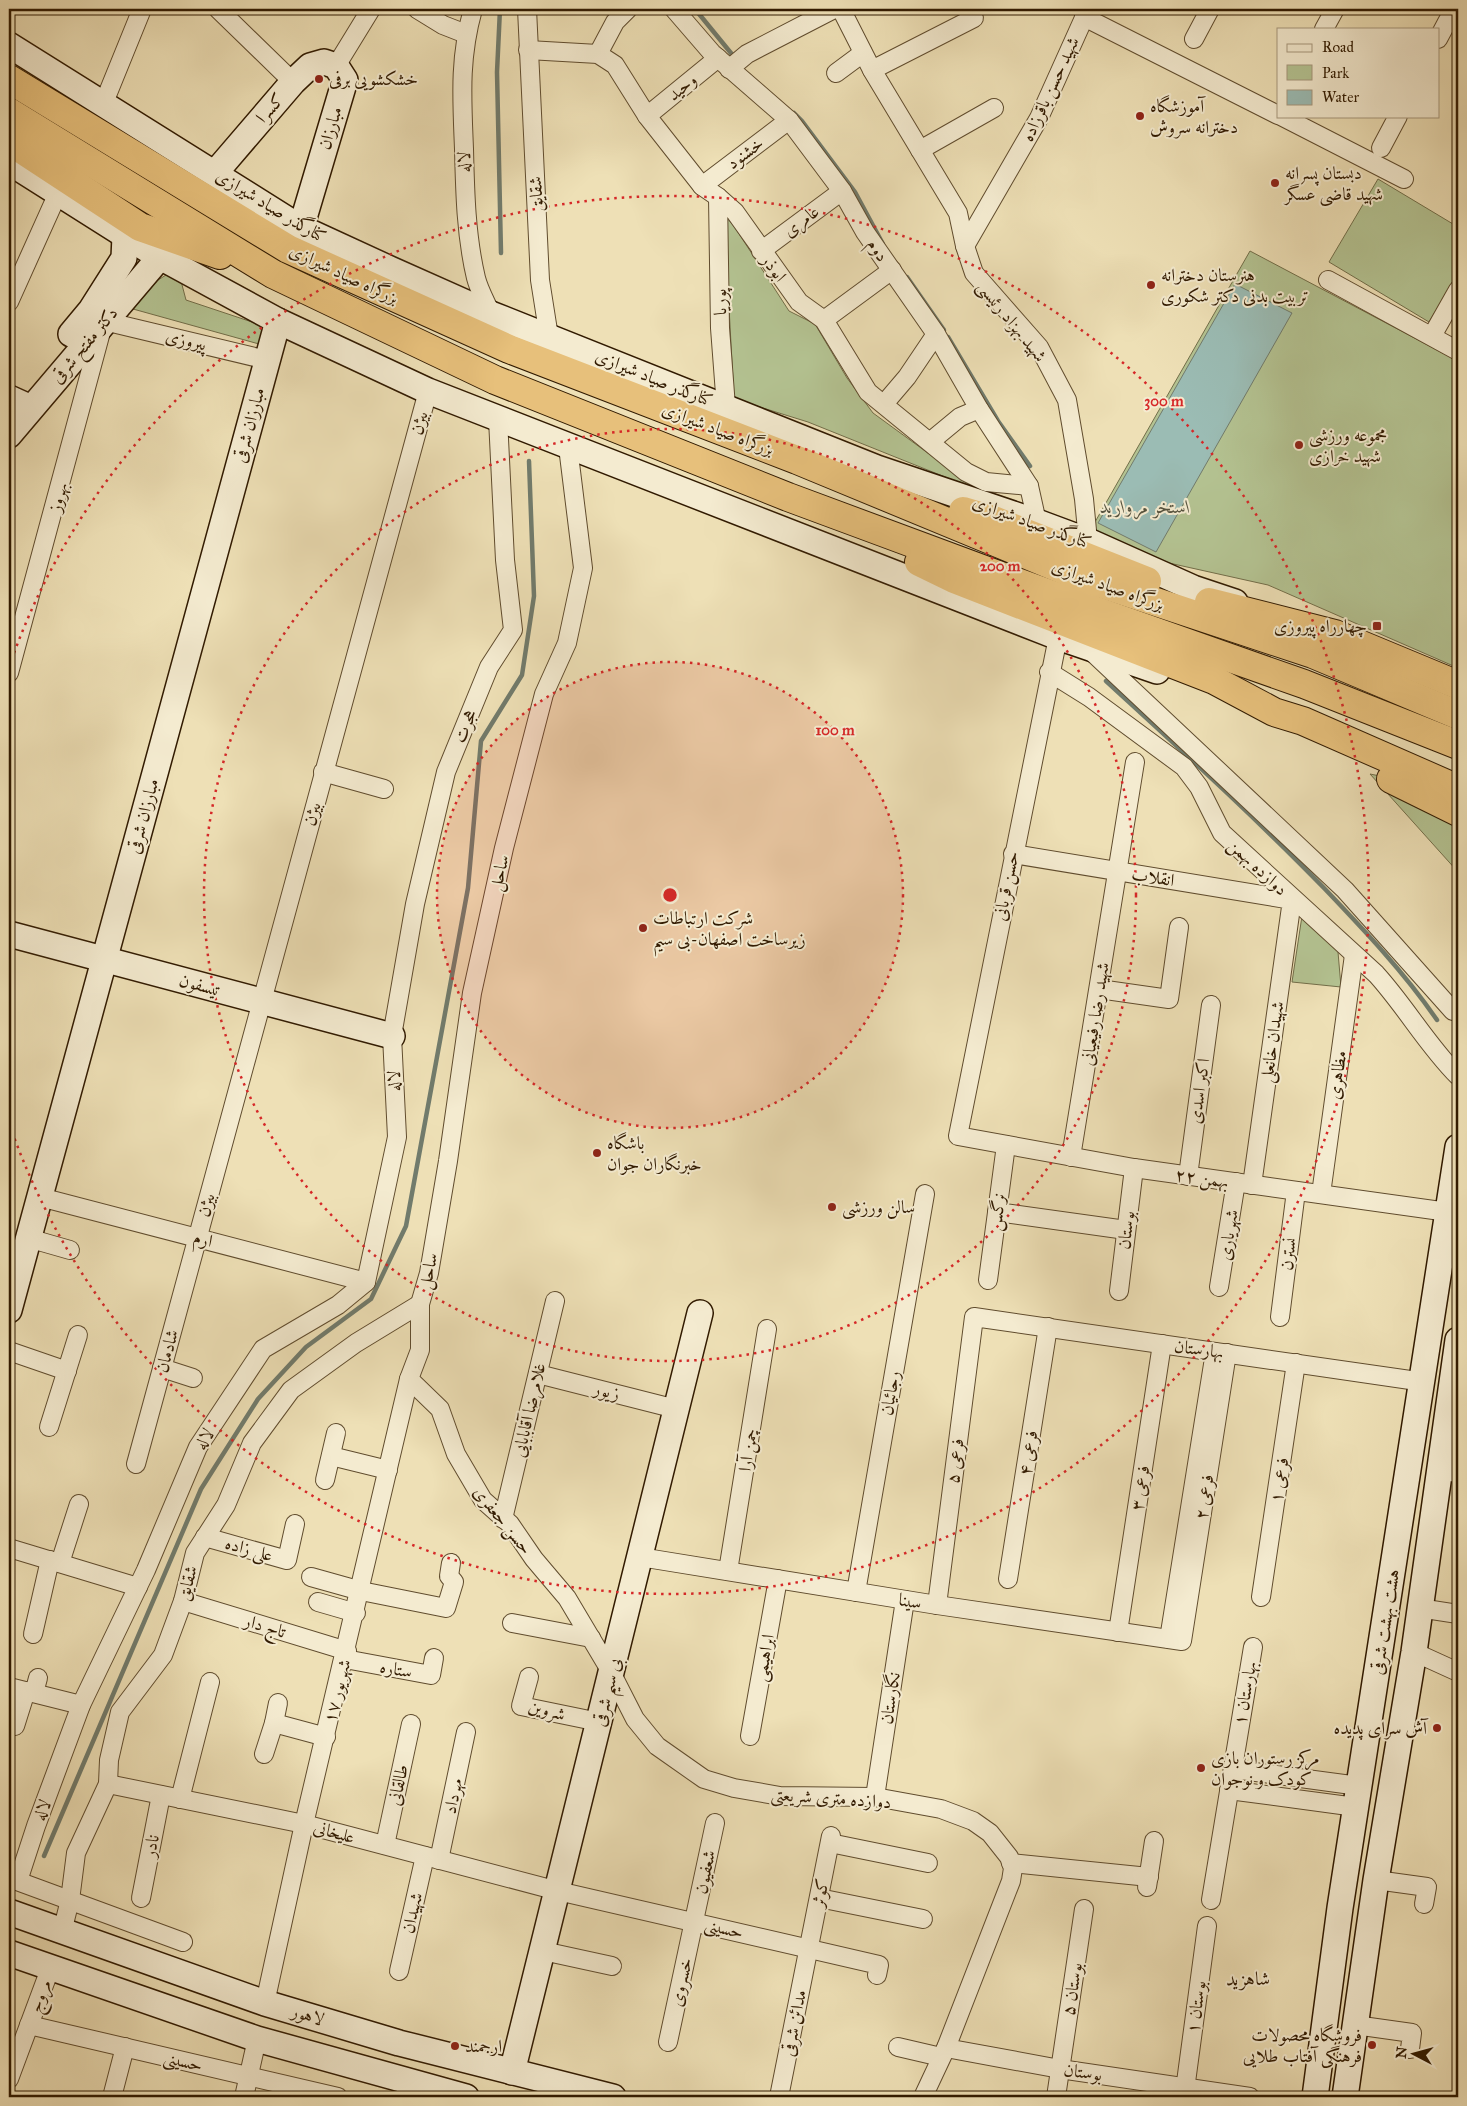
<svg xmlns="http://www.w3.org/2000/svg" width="1467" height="2106" viewBox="0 0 1467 2106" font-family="'IM FELL Great Primer',Amiri,serif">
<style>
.green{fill:#b4c392;stroke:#726e49}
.water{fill:#9bbcb4;stroke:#717b6c}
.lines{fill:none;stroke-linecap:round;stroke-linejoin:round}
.stream{stroke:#717b6c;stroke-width:4.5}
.street-casing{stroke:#604c2e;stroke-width:20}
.secondary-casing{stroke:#311a00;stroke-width:28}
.highway-casing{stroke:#311a00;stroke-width:30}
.street{stroke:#f4ebd0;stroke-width:18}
.secondary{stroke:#f4ebd0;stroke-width:25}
.highway{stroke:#e7c07b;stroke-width:28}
.ring{fill:none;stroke:#d62828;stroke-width:2.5;stroke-dasharray:2.5 5}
.poi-dot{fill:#8f2418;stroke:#f4ebd0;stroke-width:2}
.labels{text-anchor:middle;stroke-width:4;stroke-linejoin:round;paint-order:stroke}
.poi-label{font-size:18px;fill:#311a00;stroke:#f4ebd0;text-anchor:start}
.street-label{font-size:18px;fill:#311a00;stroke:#f4ebd0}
.water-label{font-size:19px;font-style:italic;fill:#56533f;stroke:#f4ebd0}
.neighbourhood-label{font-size:19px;fill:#311a00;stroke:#f4ebd0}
.centre{fill:#d62828;stroke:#f4ebd0;stroke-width:2.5}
.ring-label{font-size:15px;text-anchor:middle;font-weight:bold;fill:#d62828;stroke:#f4ebd0;stroke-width:4;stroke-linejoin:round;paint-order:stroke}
</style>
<rect width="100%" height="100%" fill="#eee0b6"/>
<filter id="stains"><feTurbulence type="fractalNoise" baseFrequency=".004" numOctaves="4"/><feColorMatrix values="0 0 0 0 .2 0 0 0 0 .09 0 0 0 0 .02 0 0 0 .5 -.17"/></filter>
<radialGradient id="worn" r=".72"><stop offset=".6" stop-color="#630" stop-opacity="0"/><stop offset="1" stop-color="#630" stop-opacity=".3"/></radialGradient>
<g class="green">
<polygon points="1378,179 1458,227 1458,274 1429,322 1329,262"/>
<polygon points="724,215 734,226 789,311 815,324 847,378 873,413 980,491 808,422 734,399"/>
<polygon points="1250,251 1458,361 1458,668 1268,585 1169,563 1091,529"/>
<polygon points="166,275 181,281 186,300 267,327 259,344 133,309 147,287"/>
<polygon points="1370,774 1380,776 1458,818 1458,872"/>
<polygon points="1302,916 1338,952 1341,987 1292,982"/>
</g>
<polygon class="water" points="1235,284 1292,313 1156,552 1098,523"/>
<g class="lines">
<g class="stream">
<polyline points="500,9 497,72 501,253"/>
<polyline points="695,9 735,58"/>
<polyline points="794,113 802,121 855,192 883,244"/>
<polyline points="907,277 944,330"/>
<polyline points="948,337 998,421 1030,466"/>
<path d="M 1106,681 C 1180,749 1254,816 1324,888 C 1364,930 1404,972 1437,1020"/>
<polyline points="44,1856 201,1489 258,1399 306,1347 371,1299 406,1226 468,888 481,741 522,675 534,596 529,461"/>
</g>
<g class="street-casing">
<g id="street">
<polyline points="218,9 293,82"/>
<polyline points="417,9 443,25 466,34"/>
<path d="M 473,9 C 459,59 462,98 464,149 C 465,192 466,236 476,278 C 479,290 486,302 491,314"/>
<polyline points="527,9 540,280 549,337"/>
<polyline points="674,9 712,53 789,120 842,191 865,232 936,334 979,409 1029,486 1037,522"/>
<polyline points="841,9 872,70 958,213 965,246 974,273 1039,347 1067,400 1084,499 1088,541"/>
<polyline points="1084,17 1278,115"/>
<polyline points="1324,29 1335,9"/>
<polyline points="1194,39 1210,9"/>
<polyline points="1438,39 1454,9"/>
<polyline points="528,50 598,54 615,65 647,116 702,186 718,197 735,212 799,302 824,320 868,392 966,472 986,482 1029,486"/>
<polyline points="598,54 615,22 628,9"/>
<polyline points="336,66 371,9"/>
<polyline points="729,69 747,54 834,9"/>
<polyline points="872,70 974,18"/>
<polyline points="836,73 863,53"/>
<polyline points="103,105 142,9"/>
<polyline points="647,116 718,58"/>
<polyline points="1281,116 1404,179"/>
<polyline points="1381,148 1398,116"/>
<polyline points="920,150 994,108"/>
<polyline points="702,186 789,120"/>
<polyline points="718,197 720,328 726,407"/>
<polyline points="965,246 1039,118 1088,9"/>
<polyline points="761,251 842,191"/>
<polyline points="1328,280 1458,351"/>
<polyline points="9,302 58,193"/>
<polyline points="824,320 892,270"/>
<polyline points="1432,336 1458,290"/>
<polyline points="884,404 907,377 936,334"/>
<polyline points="931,441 960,417 979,409"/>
<polyline points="568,447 583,568 567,643 544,694 504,848 472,993 448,1161 429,1273 420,1304 420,1350 409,1379 440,1409 456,1454 483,1500 510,1524 534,1559 567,1598 611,1672 635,1719 657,1746 704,1779 734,1788 780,1796 875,1797 941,1809 973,1821 990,1833 1009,1857 1013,1868 1011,1881 946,2048 923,2097"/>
<polyline points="1058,637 958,1136 1134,1168 1448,1212"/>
<polyline points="1092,652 1345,890 1453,1011 1458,1012"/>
<path d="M 1049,672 L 1089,697 L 1184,767 L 1199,787 L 1222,833 L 1376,974 C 1406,1007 1427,1045 1458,1076"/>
<polyline points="9,673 104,321 267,360"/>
<polyline points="323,772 384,789"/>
<polyline points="1013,854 1292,900 1252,1185"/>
<polyline points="1099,989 1169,999 1179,927"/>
<polyline points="1071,1157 1135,762"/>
<polyline points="1188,1176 1211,1005"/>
<polyline points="1321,1194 1354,955"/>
<polyline points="40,1197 366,1282"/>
<polyline points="997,1212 1126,1230"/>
<polyline points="28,1238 70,1250"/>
<polyline points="988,1280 1006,1145"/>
<polyline points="1219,1287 1236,1182"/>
<polyline points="1119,1291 1134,1168"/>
<polyline points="1280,1317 1296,1191"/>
<polyline points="9,1351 67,1371"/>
<polyline points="162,1368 193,1378"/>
<polyline points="538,1374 676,1409"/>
<polyline points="49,1427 78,1335"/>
<polyline points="331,1456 388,1470"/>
<polyline points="136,1464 428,391"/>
<polyline points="1438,1470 1458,1473"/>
<polyline points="325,1480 336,1433"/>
<polyline points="503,1519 555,1301"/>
<polyline points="205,1537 287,1560 295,1524"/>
<polyline points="9,1548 138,1587"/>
<polyline points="640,1557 937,1605 1182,1641 1227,1353"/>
<polyline points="60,1563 79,1504"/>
<polyline points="728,1571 767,1329"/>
<polyline points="311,1577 361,1591 446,1608 454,1582 449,1576 451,1563"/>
<polyline points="1008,1579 1048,1327"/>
<polyline points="856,1592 925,1194"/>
<polyline points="1261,1597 1296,1363"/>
<polyline points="183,1601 347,1651"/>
<polyline points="318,1602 356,1613"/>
<polyline points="937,1605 974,1317 1424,1382"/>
<polyline points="1419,1608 1458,1614"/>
<polyline points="512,1623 591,1638"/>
<polyline points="1118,1632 1162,1344"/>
<polyline points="33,1634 50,1560"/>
<polyline points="1169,1639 1215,1352"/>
<polyline points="1414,1652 1458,1672"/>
<polyline points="345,1659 431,1675 434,1658"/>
<polyline points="529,1677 521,1706 599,1722"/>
<polyline points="9,1687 81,1705"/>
<polyline points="34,1693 38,1678"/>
<polyline points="274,1723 278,1703"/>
<polyline points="15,1726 26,1691"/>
<polyline points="750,1736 778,1579"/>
<polyline points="264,1754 274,1723 326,1737"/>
<polyline points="1233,1769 1359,1786"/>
<polyline points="108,1784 304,1824 558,1891 879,1965 877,1975"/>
<polyline points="1229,1790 1356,1807"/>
<polyline points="875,1797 905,1600"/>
<polyline points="180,1799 210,1682"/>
<polyline points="830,1843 928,1863"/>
<polyline points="385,1845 411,1724"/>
<polyline points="439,1860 466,1732"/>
<polyline points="1011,1863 1149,1877"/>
<polyline points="9,1878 183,1942"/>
<polyline points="1376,1880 1427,1887 1424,1904"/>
<polyline points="18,1881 36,1826 81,1705 146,1570 198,1447 263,1349 338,1305 366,1282 397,1137 392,1036 415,904 446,772 489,667 513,630 505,560 498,419"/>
<polyline points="1147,1887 1154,1841"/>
<polyline points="141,1898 161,1795"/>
<polyline points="819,1898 923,1919"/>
<polyline points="1211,1900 1253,1647"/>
<polyline points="62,1932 70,1900 76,1853 108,1784 109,1760 120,1712 163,1655 183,1601 195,1553 226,1505 252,1443 291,1390 356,1343 420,1304"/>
<polyline points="543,1951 612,1966"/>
<polyline points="399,1971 425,1856"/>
<polyline points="265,2003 304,1824 409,1379"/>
<polyline points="29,2025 338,2097"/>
<polyline points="1355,2025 1412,2033 1410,2049"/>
<polyline points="668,2042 715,1823"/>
<polyline points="898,2047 941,2057"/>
<polyline points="946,2048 1060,2069 1250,2097"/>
<polyline points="9,2079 50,1969"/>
<polyline points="112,2097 125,2047"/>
<polyline points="244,2097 257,2039"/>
<polyline points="779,2097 831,1836"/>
<polyline points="1056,2097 1084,1909"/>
<polyline points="1184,2097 1207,1926"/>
</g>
</g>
<g class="secondary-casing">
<g id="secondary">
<polyline points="9,45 301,228 390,269 491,314 877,468 1037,522 1088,541 1193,588 1235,602"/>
<polyline points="9,162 153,253 278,321 428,391 1058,637 1157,671"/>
<polyline points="215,173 293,82 310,66 324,62 336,66 345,80 301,228"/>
<polyline points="71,334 91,310 124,258 125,236"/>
<polyline points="9,398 31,408"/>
<polyline points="9,435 160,257"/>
<polyline points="9,934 392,1036"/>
<polyline points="9,1310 278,321"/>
<polyline points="9,1912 265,2003 399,2043 613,2097"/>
<polyline points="9,1953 257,2039 466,2097"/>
<polyline points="512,2072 700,1313"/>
<polyline points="1315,2097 1340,1908 1458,1147"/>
<polyline points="1345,2097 1376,1880 1414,1652 1458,1340"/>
</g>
</g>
<g class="highway-casing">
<g id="highway">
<polyline points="9,79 288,249 509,349 797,460 1078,576 1313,654 1458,715"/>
<polyline points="9,112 273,274 495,380 788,497 1071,602 1304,684 1458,745"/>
<polyline points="9,141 140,227 220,255"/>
<polyline points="963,511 996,521 1147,581"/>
<polyline points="919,562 954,579 1214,680 1274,712 1303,721 1458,789"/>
<polyline points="1209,602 1335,634 1458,685"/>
<polyline points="1391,779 1458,812"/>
</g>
</g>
<use href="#street" class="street"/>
<use href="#secondary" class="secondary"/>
<use href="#highway" class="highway"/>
</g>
<circle cx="670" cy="895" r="233" fill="#d62828" fill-opacity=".12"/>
<g class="ring">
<circle cx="670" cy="895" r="233"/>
<circle cx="670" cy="895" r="466"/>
<path d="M9 667A699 699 0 1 1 9 1123"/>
</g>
<g class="poi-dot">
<circle cx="319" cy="79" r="5"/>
<circle cx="1140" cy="116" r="5"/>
<circle cx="1275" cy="183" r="5"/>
<circle cx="1151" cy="285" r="5"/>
<circle cx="1299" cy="445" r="5"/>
<rect x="1372" y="621" width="10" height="10" rx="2.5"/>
<circle cx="643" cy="928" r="5"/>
<circle cx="597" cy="1153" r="5"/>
<circle cx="832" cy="1207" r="5"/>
<circle cx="1437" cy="1728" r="5"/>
<circle cx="1201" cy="1768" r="5"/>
<circle cx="1372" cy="2045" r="5"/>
<circle cx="455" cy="2046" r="5"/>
</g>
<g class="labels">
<g class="poi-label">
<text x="329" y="85">خشکشویی برفی</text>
<text x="1150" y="112">آموزشگاه<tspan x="1150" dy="21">دخترانه سروش</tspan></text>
<text x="1285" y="179">دبستان پسرانه<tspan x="1285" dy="21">شهید قاضی عسگر</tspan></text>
<text x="1161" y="281">هنرستان دخترانه<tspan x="1161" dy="21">تربیت بدنی دکتر شکوری</tspan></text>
<text x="1309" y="441">مجموعه ورزشی<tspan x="1309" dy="21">شهید خرازی</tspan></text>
<text x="1367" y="632" text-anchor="end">چهارراه پیروزی</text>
<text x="653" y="924">شرکت ارتباطات<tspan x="653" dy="21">زیرساخت اصفهان-بی سیم</tspan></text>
<text x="607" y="1149">باشگاه<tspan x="607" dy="21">خبرنگاران جوان</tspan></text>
<text x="842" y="1213">سالن ورزشی</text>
<text x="1427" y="1734" text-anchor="end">آش سرای پدیده</text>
<text x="1211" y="1764">مرکز رستوران بازی<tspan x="1211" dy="21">کودک و نوجوان</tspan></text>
<text x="1362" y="2041" text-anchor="end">فروشگاه محصولات<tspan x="1362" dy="21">فرهنگی آفتاب طلایی</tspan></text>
<text x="465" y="2052">ارجمند</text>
</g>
<g class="street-label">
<text transform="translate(682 87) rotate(-39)" y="6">وحید</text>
<text transform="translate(1050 89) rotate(-65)" y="6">شهید حسن باقرزاده</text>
<text transform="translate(270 108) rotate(-49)" y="6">کسرا</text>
<text transform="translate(330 128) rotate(-73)" y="6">مبارزان</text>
<text transform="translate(745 153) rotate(-37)" y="6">خشنود</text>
<text transform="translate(464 162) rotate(-92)" y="6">لاله</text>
<text transform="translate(536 194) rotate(-93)" y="6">شقایق</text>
<text transform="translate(271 206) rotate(31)" y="6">کنارگذر صیاد شیرازی</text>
<text transform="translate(801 221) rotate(-37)" y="6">عامری</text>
<text transform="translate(878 250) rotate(56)" y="6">دوم</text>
<text transform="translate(774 268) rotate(53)" y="6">ابوذر</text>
<text transform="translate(344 274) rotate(25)" y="6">بزرگراه صیاد شیرازی</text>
<text transform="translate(720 302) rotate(-91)" y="6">پوریا</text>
<text transform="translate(1012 321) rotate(51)" y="6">شهید بهزاد رئیسی</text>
<text transform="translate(186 340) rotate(13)" y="6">پیروزی</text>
<text transform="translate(84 345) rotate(-50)" y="6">دکتر مفتح شرقی</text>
<text transform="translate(654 378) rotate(22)" y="6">کنارگذر صیاد شیرازی</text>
<text transform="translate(419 423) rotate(-75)" y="6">بیژن</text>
<text transform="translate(249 425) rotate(-75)" y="6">مبارزان شرقی</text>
<text transform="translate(718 429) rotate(21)" y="6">بزرگراه صیاد شیرازی</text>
<text transform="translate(58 497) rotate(-75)" y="6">بهروز</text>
<text transform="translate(1032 522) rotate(20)" y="6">کنارگذر صیاد شیرازی</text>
<text transform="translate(1108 585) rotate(20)" y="6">بزرگراه صیاد شیرازی</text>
<text transform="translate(465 726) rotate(-68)" y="6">هجرت</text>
<text transform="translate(312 814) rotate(-75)" y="6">بیژن</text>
<text transform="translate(143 816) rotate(-75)" y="6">مبارزان شرقی</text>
<text transform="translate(1258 867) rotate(43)" y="6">دوازده بهمن</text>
<text transform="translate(499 873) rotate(-77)" y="6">ساحل</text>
<text transform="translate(1153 877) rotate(9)" y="6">انقلاب</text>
<text transform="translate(1006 886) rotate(-79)" y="6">حسن قربانی</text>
<text transform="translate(200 985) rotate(15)" y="6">تیسفون</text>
<text transform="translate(1095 1014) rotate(-81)" y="6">شهید رضا رفیعیانی</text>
<text transform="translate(1272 1042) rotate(-82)" y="6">شهیدان خانعلی</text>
<text transform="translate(1337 1075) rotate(-82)" y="6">مظاهری</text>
<text transform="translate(394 1081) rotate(-93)" y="6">لاله</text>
<text transform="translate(1199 1091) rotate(-82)" y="6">اکبر اسدی</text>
<text transform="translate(1202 1178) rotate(8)" y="6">۲۲ بهمن</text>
<text transform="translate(206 1205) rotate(-75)" y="6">بیژن</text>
<text transform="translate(997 1212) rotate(-83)" y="6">نرگس</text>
<text transform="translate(1126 1230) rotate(-83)" y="6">بوستان</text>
<text transform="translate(1228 1235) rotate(-81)" y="6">شهریاری</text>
<text transform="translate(203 1239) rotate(15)" y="6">ارم</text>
<text transform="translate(1288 1254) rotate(-83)" y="6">نسترن</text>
<text transform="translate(428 1271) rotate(-78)" y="6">ساحل</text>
<text transform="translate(1199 1349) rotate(8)" y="6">بهارستان</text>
<text transform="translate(167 1351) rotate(-75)" y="6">شادمان</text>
<text transform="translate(607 1391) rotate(14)" y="6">زیور</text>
<text transform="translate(890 1393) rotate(-80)" y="6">رجائیان</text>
<text transform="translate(529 1410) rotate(-77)" y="6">غلامرضا آقابابایی</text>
<text transform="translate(204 1439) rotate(-59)" y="6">لاله</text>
<text transform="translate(748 1450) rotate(-81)" y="6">چمن آرا</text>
<text transform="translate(1028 1453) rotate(-81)" y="6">فرعی ۴</text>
<text transform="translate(955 1461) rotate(-83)" y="6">فرعی ۵</text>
<text transform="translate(1279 1480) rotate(-81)" y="6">فرعی ۱</text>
<text transform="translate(1140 1488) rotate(-81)" y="6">فرعی ۳</text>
<text transform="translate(1204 1497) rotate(-81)" y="6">فرعی ۲</text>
<text transform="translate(503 1520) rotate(51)" y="6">حسن جعفری</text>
<text transform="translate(249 1549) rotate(16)" y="6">علی زاده</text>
<text transform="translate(187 1583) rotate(-75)" y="6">شقایق</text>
<text transform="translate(910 1601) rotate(9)" y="6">سینا</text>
<text transform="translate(1385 1622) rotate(-81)" y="6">هشت بهشت شرقی</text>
<text transform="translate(265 1626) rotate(17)" y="6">تاج دار</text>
<text transform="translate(764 1658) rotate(-80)" y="6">ابراهیمی</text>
<text transform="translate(396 1669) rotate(10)" y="6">ستاره</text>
<text transform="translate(337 1691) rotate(-76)" y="6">۱۷ شهریور</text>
<text transform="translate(607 1692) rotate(-76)" y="6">بی سیم شرقی</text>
<text transform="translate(1245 1693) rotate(-80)" y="6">بهارستان ۱</text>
<text transform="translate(890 1698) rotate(-81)" y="6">نگارستان</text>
<text transform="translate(547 1710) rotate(15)" y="6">شروین</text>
<text transform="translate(398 1785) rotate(-78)" y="6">طالقانی</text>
<text transform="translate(453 1796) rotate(-78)" y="6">مهرداد</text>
<text transform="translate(831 1798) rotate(4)" y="6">دوازده متری شریعتی</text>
<text transform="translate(42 1810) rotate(-70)" y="6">لاله</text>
<text transform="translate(334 1832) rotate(15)" y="6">علیخانی</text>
<text transform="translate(151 1846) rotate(-79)" y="6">نادر</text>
<text transform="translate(705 1872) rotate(-78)" y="6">شعفیون</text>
<text transform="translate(820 1893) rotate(-79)" y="6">کوثر</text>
<text transform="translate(412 1913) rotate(-77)" y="6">شهیدان</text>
<text transform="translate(724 1928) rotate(14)" y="6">حسینی</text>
<text transform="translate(681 1982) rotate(-77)" y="6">خسروی</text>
<text transform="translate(1072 1989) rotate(-81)" y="6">بوستان ۵</text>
<text transform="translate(40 1996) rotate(-69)" y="6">مروج</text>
<text transform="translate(1196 2007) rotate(-82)" y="6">بوستان ۱</text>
<text transform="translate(308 2015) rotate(17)" y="6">لاهور</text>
<text transform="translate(794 2023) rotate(-79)" y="6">مدائن شرقی</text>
<text transform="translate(183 2061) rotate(13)" y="6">حسینی</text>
<text transform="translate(1083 2072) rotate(8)" y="6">بوستان</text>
</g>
<g class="water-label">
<text x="1145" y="513">استخر مروارید</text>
</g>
<g class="neighbourhood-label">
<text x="1248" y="1985">شاهزید</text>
</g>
</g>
<circle cx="670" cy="895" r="8" class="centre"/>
<g class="ring-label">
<text x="1164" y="406">300 m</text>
<text x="1000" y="571">200 m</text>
<text x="835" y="735">100 m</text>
</g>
<rect width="1467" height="2106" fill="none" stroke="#eee0b6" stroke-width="30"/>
<rect x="10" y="10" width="1447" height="2086" fill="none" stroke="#311a00" stroke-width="2.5"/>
<rect x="15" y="15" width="1437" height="2076" fill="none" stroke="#311a00"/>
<rect x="1277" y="28" width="162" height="90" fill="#f4ebd0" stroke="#a6977d"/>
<rect x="1287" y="44" width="25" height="8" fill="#f4ebd0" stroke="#a6977d"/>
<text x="1322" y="52" font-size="15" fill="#311a00">Road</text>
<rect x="1287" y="65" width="25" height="15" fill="#b4c392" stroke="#a6977d"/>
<text x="1322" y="78" font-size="15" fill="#311a00">Park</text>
<rect x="1287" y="90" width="25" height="15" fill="#9bbcb4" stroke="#a6977d"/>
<text x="1322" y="102" font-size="15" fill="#311a00">Water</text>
<g transform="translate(1414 2054) rotate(276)" stroke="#f4ebd0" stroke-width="4" paint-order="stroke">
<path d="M0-4L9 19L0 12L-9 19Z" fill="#311a00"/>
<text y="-8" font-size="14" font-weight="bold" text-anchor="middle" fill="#311a00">N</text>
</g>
<rect width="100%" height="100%" filter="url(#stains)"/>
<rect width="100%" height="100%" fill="url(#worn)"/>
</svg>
